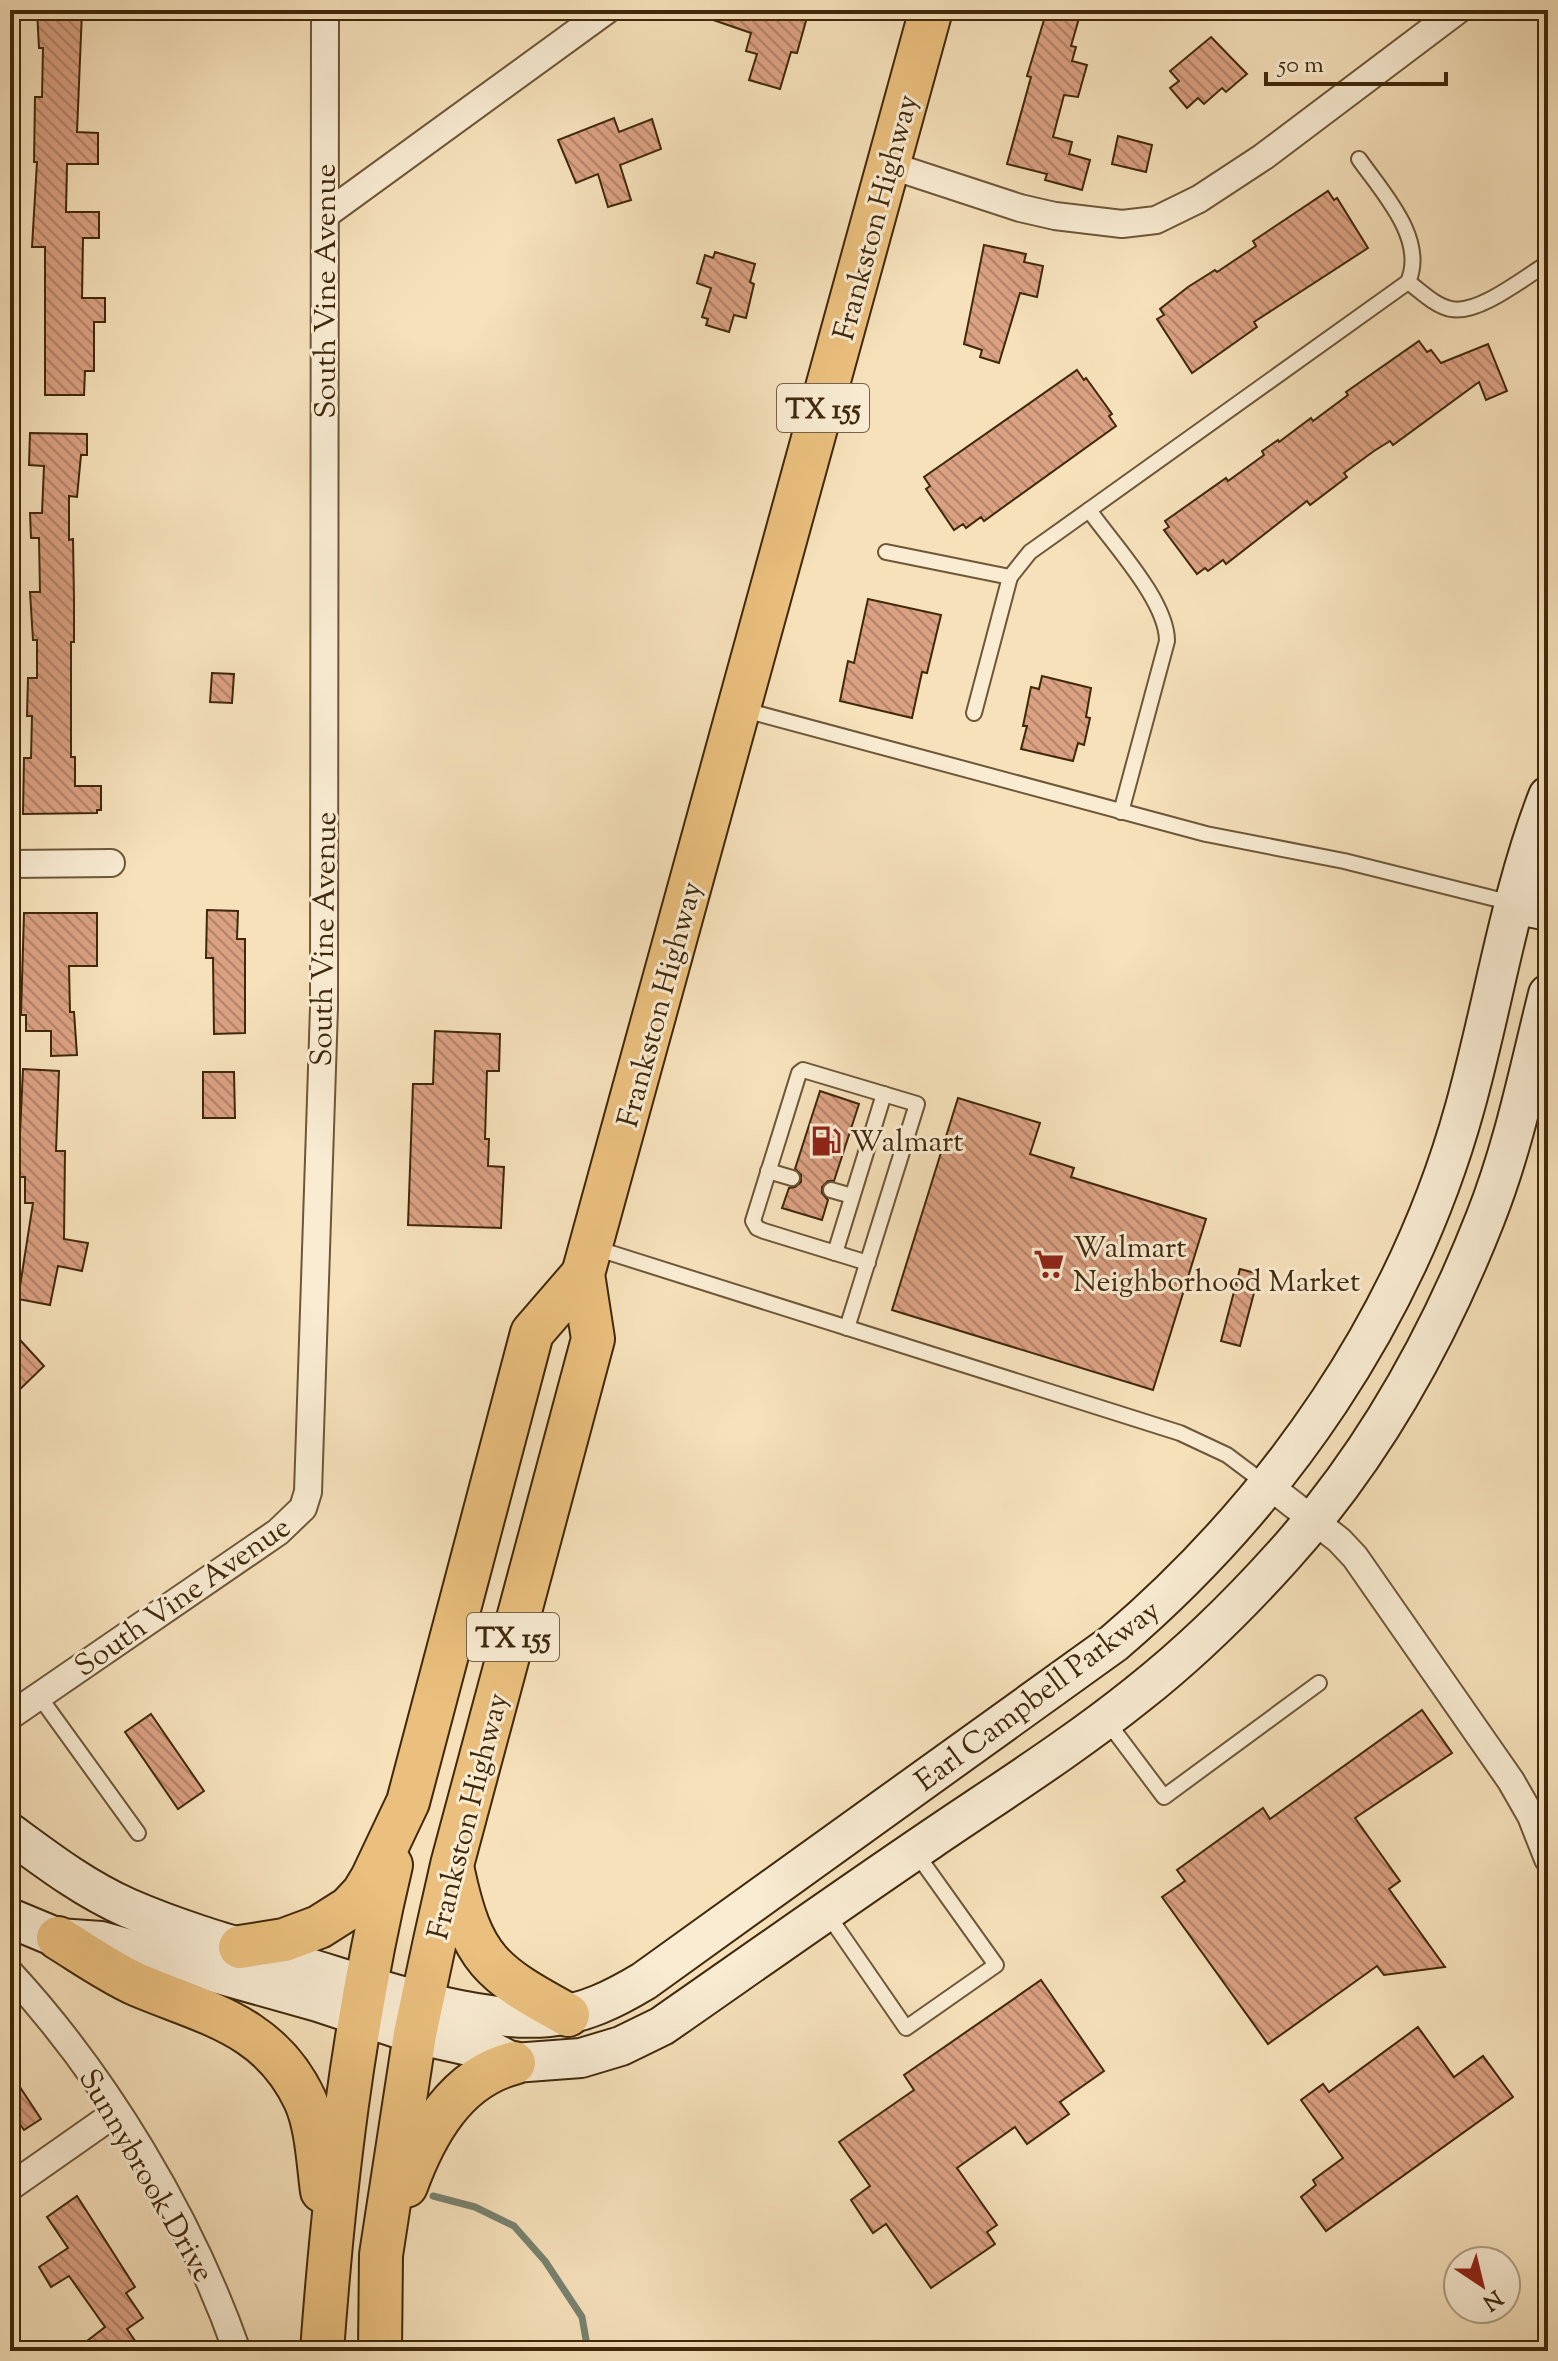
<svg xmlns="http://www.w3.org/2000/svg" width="1558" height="2361" viewBox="0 0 1558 2361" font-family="'Sorts Mill Goudy',serif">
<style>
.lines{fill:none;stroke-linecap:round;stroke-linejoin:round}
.stream{stroke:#78826f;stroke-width:7}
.building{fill:url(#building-back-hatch);stroke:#40280b;stroke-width:2}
.service-casing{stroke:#6e5637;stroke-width:18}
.minor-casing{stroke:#6e5637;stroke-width:30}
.secondary-casing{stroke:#40280b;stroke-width:42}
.primary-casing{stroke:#40280b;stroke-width:46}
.service{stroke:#f9ecd3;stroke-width:14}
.minor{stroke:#f9ecd3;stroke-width:26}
.secondary{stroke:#f9ecd3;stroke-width:38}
.primary{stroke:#ebc07e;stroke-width:42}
.labels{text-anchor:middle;stroke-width:6;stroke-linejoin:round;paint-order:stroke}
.shield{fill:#f9ecd3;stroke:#786347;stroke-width:2}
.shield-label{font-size:28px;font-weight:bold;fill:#40280b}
.street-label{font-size:30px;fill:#40280b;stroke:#f9ecd3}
.poi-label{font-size:30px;fill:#40280b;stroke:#f9ecd3;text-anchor:start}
</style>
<defs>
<pattern id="building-back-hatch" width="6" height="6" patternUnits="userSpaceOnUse" patternTransform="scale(2)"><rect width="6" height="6" fill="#dba183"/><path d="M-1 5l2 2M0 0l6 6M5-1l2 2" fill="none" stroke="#b38369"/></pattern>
</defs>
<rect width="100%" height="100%" fill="#f6e1bb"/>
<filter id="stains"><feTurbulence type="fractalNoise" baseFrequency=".0025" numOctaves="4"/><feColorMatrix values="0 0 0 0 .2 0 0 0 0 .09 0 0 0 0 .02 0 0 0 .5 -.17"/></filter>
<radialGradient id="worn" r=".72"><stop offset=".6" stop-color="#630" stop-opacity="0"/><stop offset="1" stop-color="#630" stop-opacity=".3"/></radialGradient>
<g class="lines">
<polyline class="stream" points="433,2196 475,2207 514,2226 545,2261 582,2317 588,2351"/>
</g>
<g class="building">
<polygon points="37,10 82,11 77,132 98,133 98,164 67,164 66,212 99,212 99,238 83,238 82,298 105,298 105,322 94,322 94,371 85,371 84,395 45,395 45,247 32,247 37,162 34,162 35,97 42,97 43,48 39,48"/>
<polygon points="693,10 809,10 797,53 791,52 780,89 749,80 757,54 746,51 751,33 693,13"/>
<polygon points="1047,10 1066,10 1080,15 1071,46 1076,47 1072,61 1087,65 1078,97 1064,95 1053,137 1072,142 1069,154 1090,160 1082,190 1045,180 1047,174 1007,164 1031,77 1027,76"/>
<polygon points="1211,37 1247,74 1226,92 1222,88 1204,104 1198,98 1187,108 1170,88 1179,81 1170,71"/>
<polygon points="614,118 619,132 652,119 661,149 620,165 631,200 608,207 598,174 576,183 558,140"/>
<polygon points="1118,136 1152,145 1146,172 1112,164"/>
<polygon points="1328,191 1334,200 1337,198 1368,248 1254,322 1257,327 1192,373 1157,319 1164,315 1160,309 1188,287 1215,270 1217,272 1256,246 1253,241"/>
<polygon points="984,245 1026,254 1024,262 1043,266 1037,297 1020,293 999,363 980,357 982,350 964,344"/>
<polygon points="715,252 755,264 750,282 754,284 746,318 734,315 729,332 706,325 708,319 702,317 711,288 697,283 705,255 713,258"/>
<polygon points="1419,341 1427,352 1431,350 1441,363 1488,344 1507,391 1486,400 1479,382 1393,445 1390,441 1374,451 1344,473 1347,477 1310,505 1307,501 1226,564 1223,560 1208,571 1205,568 1197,574 1164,530 1169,527 1165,521 1226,478 1228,481 1264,455 1262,451 1278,440 1279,442 1311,418 1313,421 1348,395 1346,392"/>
<polygon points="1077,370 1084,380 1086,378 1112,414 1109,416 1116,426 984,521 981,517 966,528 963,524 954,530 926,489 930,486 924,477"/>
<polygon points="30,433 87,434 87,455 81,455 77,497 69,496 69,540 73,539 74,600 74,642 71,642 71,757 75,757 75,786 101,786 101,810 97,810 97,813 23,814 24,758 31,758 32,716 27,716 28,678 37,678 37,640 33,640 30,592 40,592 39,538 31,538 30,513 42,513 44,466 29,465"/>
<polygon points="868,599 941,615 927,673 922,672 912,718 840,701 848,661 854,663"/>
<polygon points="212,673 234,674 232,703 210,702"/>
<polygon points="1042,676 1091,688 1086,717 1090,718 1084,745 1078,743 1073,761 1021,749 1027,726 1023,726 1031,687 1039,689"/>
<polygon points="207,910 238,911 237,939 245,939 245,1033 214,1034 213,958 206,958"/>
<polygon points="24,913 97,913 97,966 69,966 70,1012 74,1012 77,1055 51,1056 51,1031 26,1031 26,1015 21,1015"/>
<polygon points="435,1031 500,1034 499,1071 487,1071 485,1139 489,1139 488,1166 504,1167 501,1228 408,1225 413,1084 433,1084"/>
<polygon points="23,1069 59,1071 56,1151 65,1151 64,1239 88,1243 82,1271 58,1266 50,1305 18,1299 33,1203 25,1203 25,1177 18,1177"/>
<polygon points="203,1072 234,1072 235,1118 203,1118"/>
<polygon points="820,1091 859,1104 834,1181 828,1181 822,1187 822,1193 828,1200 822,1220 782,1208 789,1188 795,1187 801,1182 801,1175 795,1169"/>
<polygon points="958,1098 1040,1123 1030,1154 1074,1168 1071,1177 1206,1219 1153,1390 892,1310"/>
<polygon points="1240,1269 1259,1274 1240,1346 1221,1341"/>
<polygon points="10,1329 44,1366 10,1399"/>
<polygon points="1422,1710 1452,1753 1355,1818 1400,1881 1389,1889 1445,1967 1384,1975 1377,1966 1268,2044 1162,1897 1185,1881 1177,1870 1263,1808 1270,1819"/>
<polygon points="151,1714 204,1791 178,1809 125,1732"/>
<polygon points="1041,1980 1104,2071 1060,2102 1069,2114 1027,2144 1015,2127 957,2168 997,2225 987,2232 995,2244 931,2288 886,2224 873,2233 851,2200 870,2186 839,2142 914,2090 904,2075"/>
<polygon points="1418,2027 1454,2077 1483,2056 1513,2097 1326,2231 1301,2197 1316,2185 1313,2180 1343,2158 1301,2100 1323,2084 1329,2092"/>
<polygon points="10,2072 41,2119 24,2130 10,2110"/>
<polygon points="77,2196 135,2287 126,2293 143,2318 127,2329 142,2351 74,2351 105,2327 69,2276 51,2287 39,2267 68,2248 47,2217"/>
</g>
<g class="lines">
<g class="service-casing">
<g id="service">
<path d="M 1408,282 C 1421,291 1435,306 1451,309 C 1478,315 1525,277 1548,263"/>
<path d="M 1089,510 L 1408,282 C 1427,239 1382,192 1359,159"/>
<path d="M 886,552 L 1010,577 L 1030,552 L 1089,510 C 1113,544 1167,601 1167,641 L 1121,812"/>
<polyline points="741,709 1206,834 1344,861 1512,903"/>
<polyline points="974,713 1010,577"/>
<polyline points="768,1171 792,1178"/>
<polyline points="831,1190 852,1196"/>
<polyline points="595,1248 1180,1433 1227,1455 1267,1485"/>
<polyline points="835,1253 884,1094"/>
<polyline points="847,1328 917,1104 803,1070 799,1073 753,1221 757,1228 764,1231 868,1263"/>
<polyline points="39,1696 138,1833"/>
<polyline points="1106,1720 1164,1797 1319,1683"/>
<polyline points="826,1912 906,2028 996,1965 916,1853"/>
</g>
</g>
<g class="minor-casing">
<g id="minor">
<polyline points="889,165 1020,208 1055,216 1122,224 1156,220 1199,199 1263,157 1458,10"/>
<polyline points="325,215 607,10"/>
<polyline points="10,864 111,863"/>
<polyline points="1268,1485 1339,1540 1355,1557 1511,1781 1531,1816 1548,1859"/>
<polyline points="10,1716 278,1532 303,1508 308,1492 324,1008 325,10"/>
<path d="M 10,1973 C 106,2077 190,2217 237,2351"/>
<polyline points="10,2187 117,2112"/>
</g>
</g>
<g class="secondary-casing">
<g id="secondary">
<polyline points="1513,904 1548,911"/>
<path d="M 10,1833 C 48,1861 85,1889 128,1908 C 185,1933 246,1949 306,1967 C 375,1988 477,2024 549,2017 C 584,2014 614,1999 644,1981 L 1114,1643 C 1279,1502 1407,1317 1465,1107 C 1494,1003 1509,897 1548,796"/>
<path d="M 10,1918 L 58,1938 L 101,1941 L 318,2002 L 415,2034 L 491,2051 L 514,2063 L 581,2058 L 621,2046 L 662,2026 C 751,1964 840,1901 930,1840 C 999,1793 1072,1747 1138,1694 C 1190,1653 1238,1606 1282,1557 C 1370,1460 1437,1341 1485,1219 C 1514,1146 1529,1070 1548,994"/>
</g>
</g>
<g class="primary-casing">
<g id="primary">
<path d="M 453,1871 C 472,1960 491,1973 568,2015"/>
<path d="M 58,1938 C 84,1954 111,1973 138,1985 C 207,2014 270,2025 305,2100 C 317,2127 318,2162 322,2191"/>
<polyline points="240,1947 284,1940 319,1927 349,1908 363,1893 372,1878 408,1802 532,1333 583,1274"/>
<path d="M 406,2186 C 425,2134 455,2078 514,2063"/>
<path d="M 322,2351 C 334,2187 353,2025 391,1865"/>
<polyline points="380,2351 381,2255 415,2034 436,1936 452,1865 593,1339 583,1274 931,10"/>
</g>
</g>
<use href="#service" class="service"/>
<use href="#minor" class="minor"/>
<use href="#secondary" class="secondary"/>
<use href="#primary" class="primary"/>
</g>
<defs>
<g id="fuel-bare" transform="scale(2.4)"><path d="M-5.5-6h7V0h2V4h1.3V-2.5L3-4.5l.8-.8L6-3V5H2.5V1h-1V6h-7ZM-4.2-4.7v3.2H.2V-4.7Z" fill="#8f2418" stroke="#f9ecd3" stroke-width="2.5" paint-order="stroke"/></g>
<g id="supermarket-bare" transform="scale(2.4)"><path d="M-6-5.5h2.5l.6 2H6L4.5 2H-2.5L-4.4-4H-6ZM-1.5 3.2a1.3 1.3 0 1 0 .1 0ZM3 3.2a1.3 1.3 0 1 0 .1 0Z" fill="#8f2418" stroke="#f9ecd3" stroke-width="2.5" paint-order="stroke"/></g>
</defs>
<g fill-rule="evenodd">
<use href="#fuel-bare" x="826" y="1141"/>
<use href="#supermarket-bare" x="1049" y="1264"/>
</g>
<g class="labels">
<g class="shield">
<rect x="777" y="384" width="92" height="48" rx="6"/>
<rect x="467" y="1613" width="92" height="48" rx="6"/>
</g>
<g class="shield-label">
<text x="823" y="418">TX 155</text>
<text x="513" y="1647">TX 155</text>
</g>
<g class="street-label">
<text transform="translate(875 217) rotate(-75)" y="10">Frankston Highway</text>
<text transform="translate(325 291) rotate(-90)" y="10">South Vine Avenue</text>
<text transform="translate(323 939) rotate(-89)" y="10">South Vine Avenue</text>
<text transform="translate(659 1004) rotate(-75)" y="10">Frankston Highway</text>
<text transform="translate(182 1596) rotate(-35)" y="10">South Vine Avenue</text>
<text transform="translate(1037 1695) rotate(-37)" y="10">Earl Campbell Parkway</text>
<text transform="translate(467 1816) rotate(-76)" y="10">Frankston Highway</text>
<text transform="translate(147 2175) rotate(60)" y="10">Sunnybrook Drive</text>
</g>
<g class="poi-label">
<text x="850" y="1151">Walmart</text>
<text x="1073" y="1257">Walmart<tspan x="1073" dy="34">Neighborhood Market</tspan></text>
</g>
</g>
<rect width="1558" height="2361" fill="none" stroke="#f6e1bb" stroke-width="40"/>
<rect x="12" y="12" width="1534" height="2337" fill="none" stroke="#40280b" stroke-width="4"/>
<rect x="20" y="20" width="1518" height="2321" fill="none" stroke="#40280b" stroke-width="2"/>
<g transform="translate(1482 2285) rotate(145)"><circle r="38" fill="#f9ecd3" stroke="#af9e83" stroke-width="2"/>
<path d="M0-6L14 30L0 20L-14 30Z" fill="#8f2418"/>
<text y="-12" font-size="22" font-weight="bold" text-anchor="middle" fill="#40280b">N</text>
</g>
<path d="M1266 72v12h180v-12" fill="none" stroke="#40280b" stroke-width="4"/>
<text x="1278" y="72" font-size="24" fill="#40280b" stroke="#f9ecd3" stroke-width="6" paint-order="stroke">50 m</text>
<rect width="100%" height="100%" filter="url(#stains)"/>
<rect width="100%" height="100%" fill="url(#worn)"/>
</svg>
